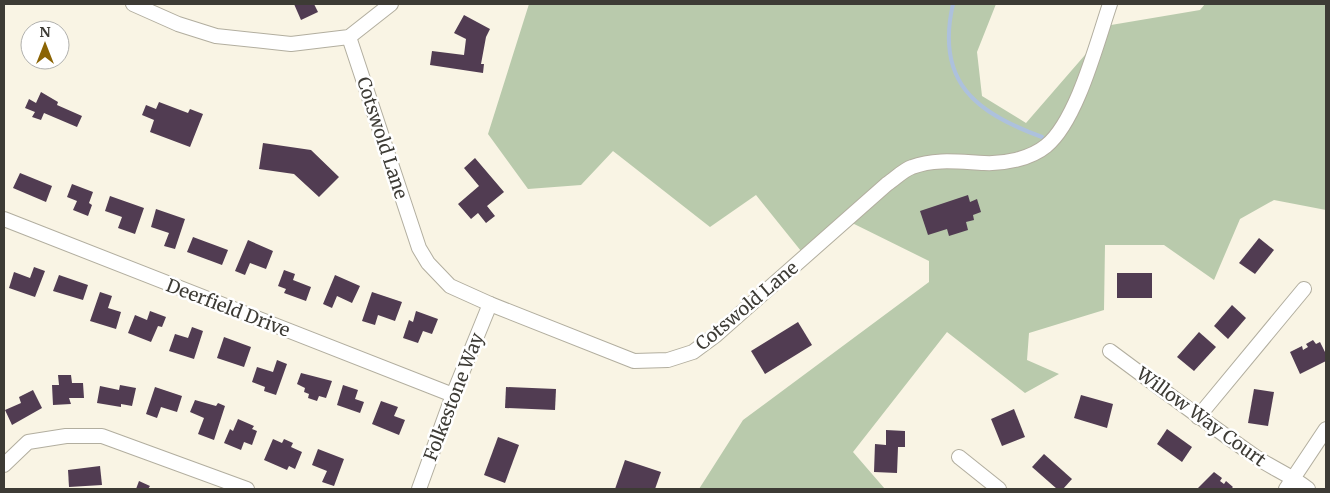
<svg xmlns="http://www.w3.org/2000/svg" width="1330" height="493" viewBox="0 0 1330 493" font-family="Merriweather,serif">
<style>
.forest{fill:#b9caac}
.lines{fill:none;stroke-linecap:round;stroke-linejoin:round}
.stream{stroke:#adc1dd;stroke-width:4}
.building{fill:#513c52}
.minor-casing{stroke:#b2ae9f;stroke-width:16}
.minor{stroke:#fff;stroke-width:14}
.labels{text-anchor:middle;stroke-width:5;stroke-linejoin:round;paint-order:stroke}
.street-label{font-size:18px;fill:#3d3b35;stroke:#fff}
</style>
<rect width="100%" height="100%" fill="#f9f4e4"/>
<polygon class="forest" points="529,4 996,4 977,52 982,96 1026,123 1111,25 1200,10 1205,4 1326,4 1326,210 1274,200 1240,219 1214,280 1164,245 1105,245 1104,310 1029,333 1027,360 1059,374 1025,393 947,332 853,452 885,489 699,489 743,420 929,282 929,261 840,217 801,251 756,195 710,227 613,151 581,185 528,189 488,134"/>
<g class="lines">
<path class="stream" d="M 953,4 C 935,82 976,113 1042,137"/>
</g>
<g class="building">
<polygon points="294,4 314,4 318,12 301,20"/>
<polygon points="464,15 490,29 486,37 481,64 484,64 483,73 430,65 432,51 464,55 466,39 454,33"/>
<polygon points="41,92 58,102 57,105 82,116 77,127 44,113 41,120 32,117 35,112 25,108 29,99 36,103"/>
<polygon points="159,102 188,113 190,109 203,114 190,147 150,132 154,120 142,115 146,105 156,109"/>
<polygon points="263,143 311,150 339,177 319,197 294,174 259,169"/>
<polygon points="475,158 504,192 487,206 495,216 486,223 478,213 471,219 458,204 479,186 464,168"/>
<polygon points="20,173 52,186 46,202 13,188"/>
<polygon points="72,184 93,192 89,203 92,205 88,216 73,210 77,201 67,197"/>
<polygon points="968,195 970,202 977,199 981,212 973,215 974,220 966,222 968,230 949,236 947,229 928,235 920,211"/>
<polygon points="110,196 144,208 135,234 118,228 122,217 105,211"/>
<polygon points="156,209 185,219 175,249 164,246 169,233 151,227"/>
<polygon points="193,237 228,250 222,265 187,252"/>
<polygon points="1259,238 1274,250 1255,274 1239,263"/>
<polygon points="248,240 273,251 266,269 250,263 245,275 235,271"/>
<polygon points="34,267 45,271 35,297 9,288 14,272 30,278"/>
<polygon points="284,270 295,274 293,280 311,287 306,301 284,293 286,289 278,286"/>
<rect x="1117" y="273" width="35" height="25"/>
<polygon points="59,275 88,285 83,300 53,291"/>
<polygon points="335,275 360,286 352,303 337,296 332,308 323,304"/>
<polygon points="100,292 112,296 108,308 121,312 116,329 90,321"/>
<polygon points="372,292 402,302 395,321 378,315 375,325 362,321"/>
<polygon points="1232,305 1246,318 1228,339 1214,326"/>
<polygon points="150,311 166,317 162,327 158,326 151,342 128,333 135,315 147,320"/>
<polygon points="416,311 438,319 432,334 423,331 418,343 403,338 409,320 413,322"/>
<polygon points="798,322 812,345 765,374 751,351"/>
<polygon points="192,327 203,331 194,359 169,351 175,334 188,338"/>
<polygon points="1199,332 1216,347 1194,371 1177,357"/>
<polygon points="224,337 251,347 244,367 217,358"/>
<polygon points="1313,340 1316,344 1320,342 1326,354 1326,361 1300,374 1290,352 1302,346 1303,350 1308,347 1306,344"/>
<polygon points="277,360 287,364 276,395 264,391 265,387 252,382 257,367 273,372"/>
<polygon points="301,373 332,381 326,398 319,396 317,401 308,398 309,394 304,392 305,388 297,384"/>
<polygon points="58,375 71,375 72,383 83,383 84,398 69,398 71,404 53,405 52,385 59,385"/>
<polygon points="120,385 136,388 132,406 121,404 121,407 97,403 100,386 119,390"/>
<polygon points="343,385 358,390 355,399 364,402 360,413 337,405"/>
<polygon points="155,387 182,396 177,412 161,407 157,418 146,414"/>
<polygon points="506,387 556,389 555,410 505,408"/>
<polygon points="1254,389 1274,392 1268,426 1248,423"/>
<polygon points="33,390 42,408 12,425 5,410 21,403 19,397"/>
<polygon points="1081,395 1113,404 1107,428 1074,418"/>
<polygon points="195,400 216,406 218,403 225,406 214,440 198,434 204,418 190,412"/>
<polygon points="381,401 398,407 394,416 405,420 399,435 372,424"/>
<polygon points="1014,409 1025,437 1002,446 991,419"/>
<polygon points="238,419 254,426 252,429 257,431 252,445 244,442 241,450 224,443 230,429 233,431"/>
<polygon points="1167,429 1192,447 1182,462 1157,444"/>
<polygon points="886,430 905,431 905,447 898,447 897,473 874,472 875,444 886,445"/>
<polygon points="498,437 519,445 505,483 484,475"/>
<polygon points="273,439 282,443 284,439 293,443 291,447 302,452 295,469 289,466 287,470 264,460"/>
<polygon points="318,449 344,459 334,486 322,482 327,471 312,465"/>
<polygon points="1044,454 1072,479 1063,489 1057,489 1032,467"/>
<polygon points="625,460 661,472 655,489 615,489"/>
<polygon points="100,466 102,485 69,487 68,470"/>
<polygon points="1214,472 1222,478 1220,481 1224,484 1226,481 1233,487 1231,489 1197,489"/>
<polygon points="139,481 150,486 148,489 136,489"/>
</g>
<g class="lines">
<g class="minor-casing">
<g id="minor">
<polyline points="133,4 178,24 216,36 291,44 349,37 391,4"/>
<path d="M 349,37 L 419,248 L 428,263 L 450,286 L 490,304 L 634,361 L 668,360 L 693,352 L 716,335 L 887,184 C 895,179 903,170 912,167 C 935,158 961,162 984,163 C 1004,164 1030,159 1046,146 C 1077,121 1097,42 1110,4"/>
<polyline points="4,219 453,395"/>
<path d="M 1110,351 C 1157,386 1204,421 1253,455 C 1271,468 1291,475 1308,489"/>
<polyline points="1198,417 1304,289"/>
<polyline points="959,457 999,489"/>
<polyline points="4,465 28,442 66,436 102,436 247,489"/>
<polyline points="419,489 453,395 490,304"/>
<polyline points="1286,489 1326,429"/>
</g>
</g>
<use href="#minor" class="minor"/>
</g>
<g class="labels">
<g class="street-label">
<text transform="translate(382 138) rotate(72)" y="6">Cotswold Lane</text>
<text transform="translate(747 306) rotate(-40)" y="6">Cotswold Lane</text>
<text transform="translate(228 308) rotate(21)" y="6">Deerfield Drive</text>
<text transform="translate(454 397) rotate(-69)" y="6">Folkestone Way</text>
<text transform="translate(1201 417) rotate(36)" y="6">Willow Way Court</text>
</g>
</g>
<rect width="1330" height="493" fill="none" stroke="#3d3b35" stroke-width="10"/>
<g transform="translate(45 45)"><circle r="24" fill="#ffffff" stroke="#b1b1ae"/>
<path d="M0-4L9 19L0 12L-9 19Z" fill="#8b6404"/>
<text y="-8" font-size="14" font-weight="bold" text-anchor="middle" fill="#3d3b35">N</text>
</g>
</svg>
